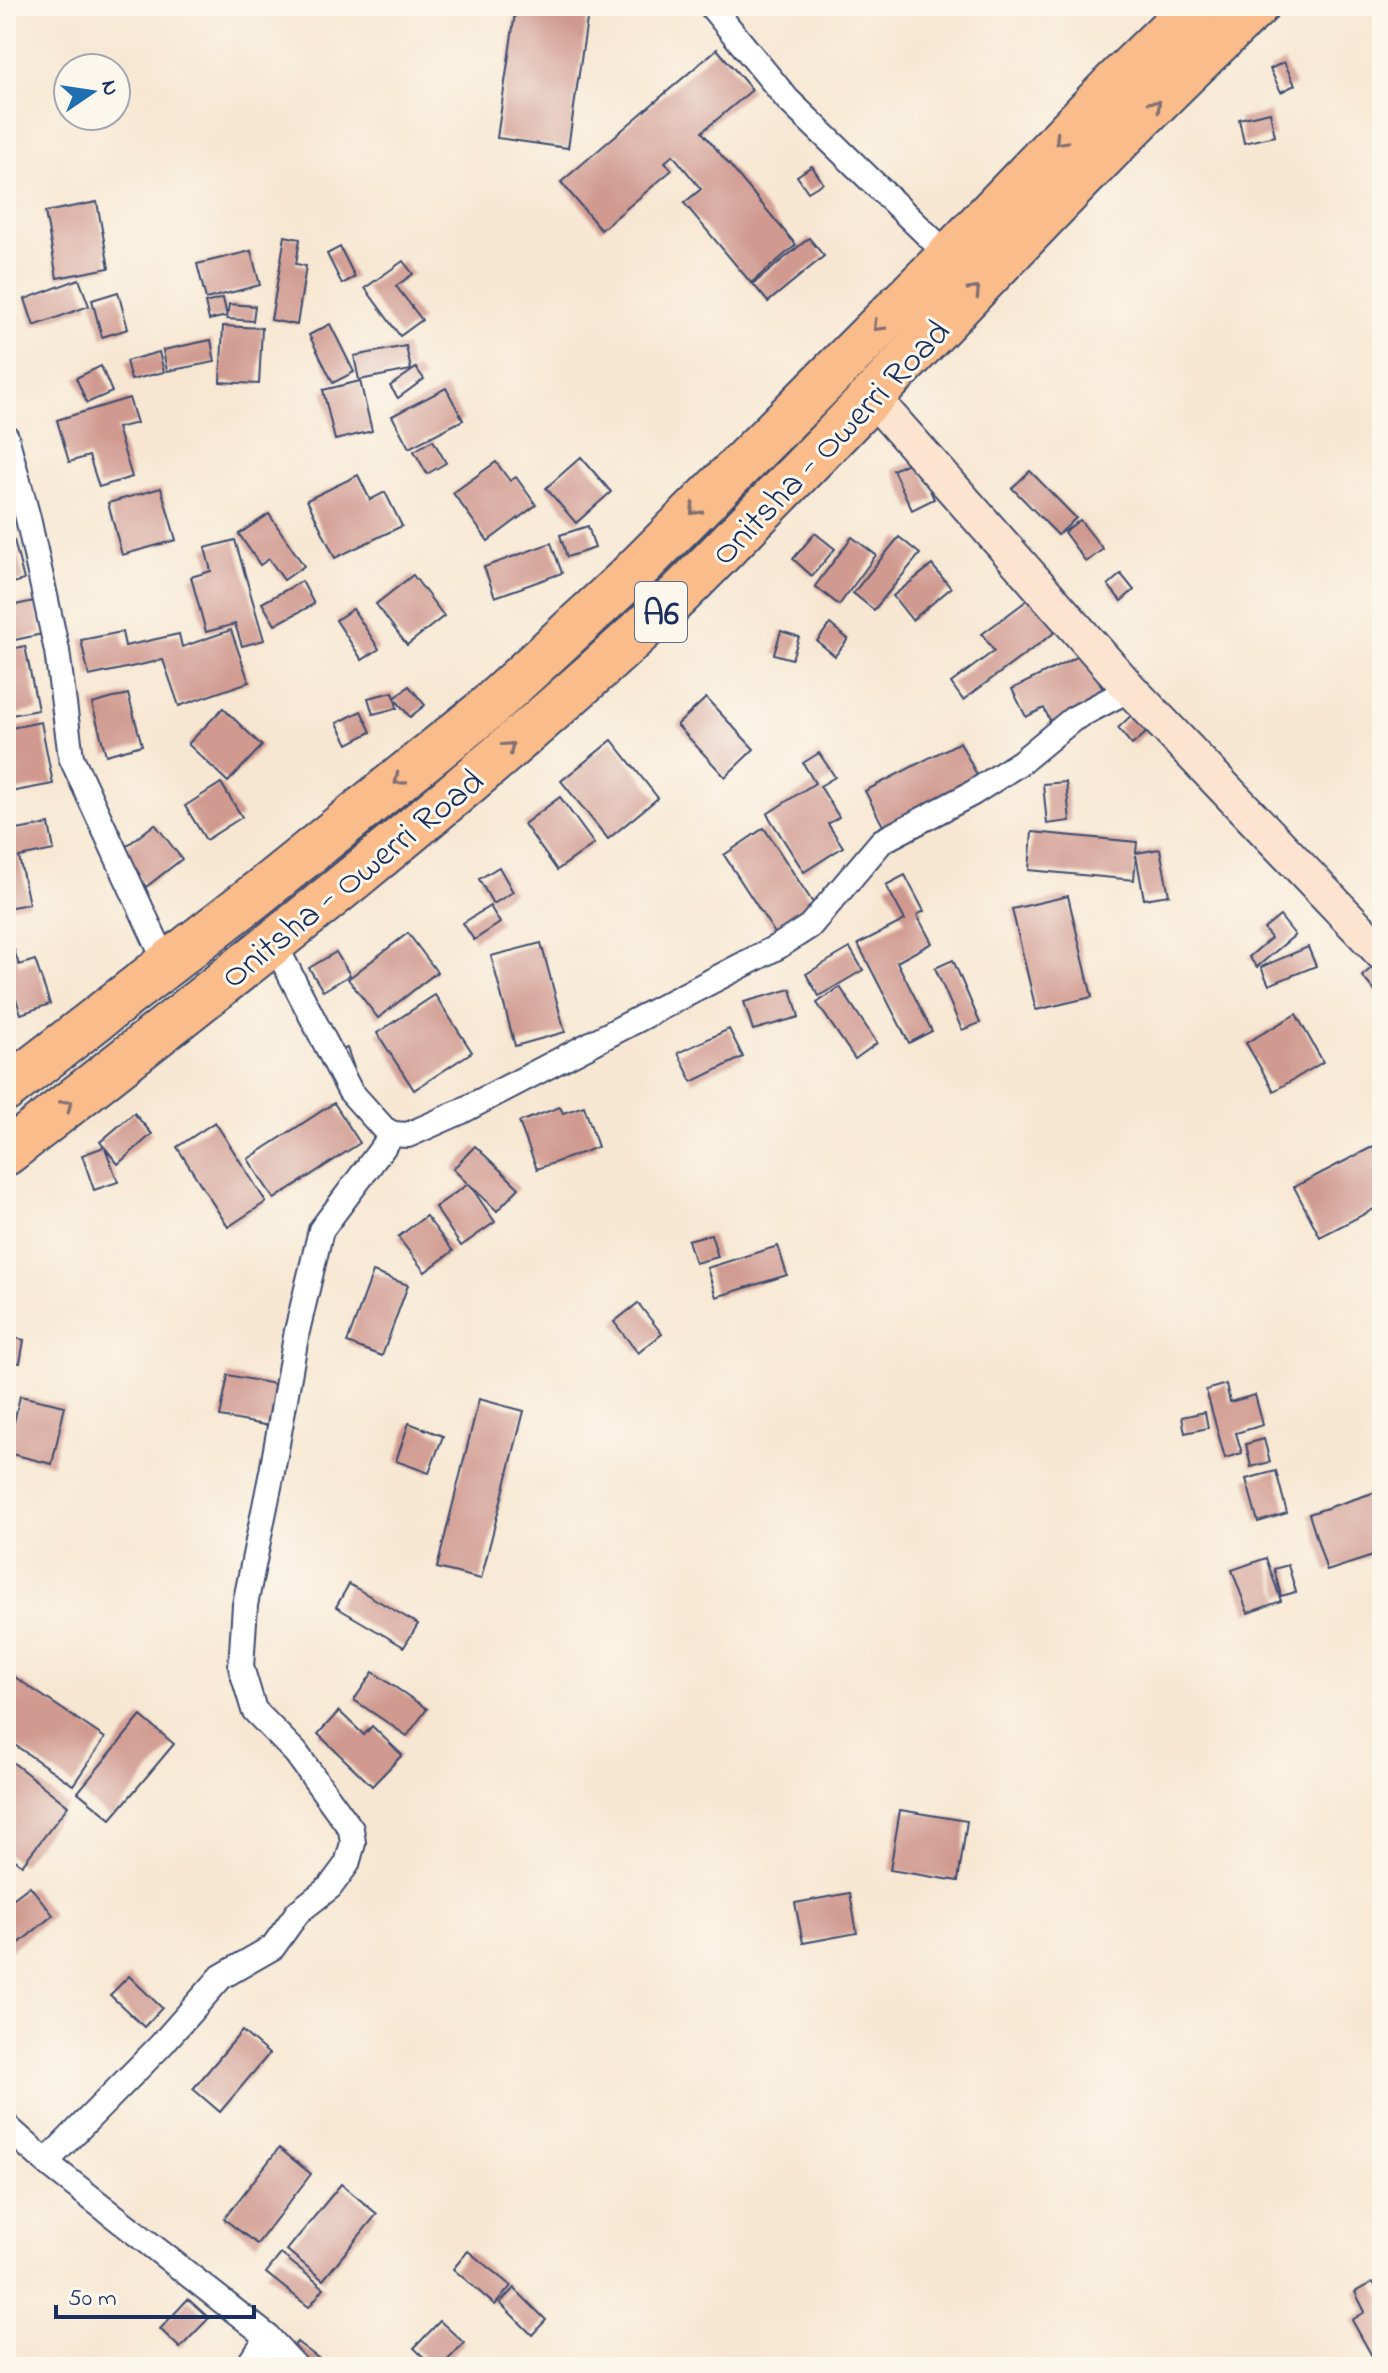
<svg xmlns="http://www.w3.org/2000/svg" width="1388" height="2373" viewBox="0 0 1388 2373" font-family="'Indie Flower',sans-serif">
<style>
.building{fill:#d09a90}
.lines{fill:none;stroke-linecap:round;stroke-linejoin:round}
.street-casing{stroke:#3c4b6f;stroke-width:28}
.secondary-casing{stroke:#3c4b6f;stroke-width:38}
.highway-casing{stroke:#3c4b6f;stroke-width:48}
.street{stroke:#fff;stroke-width:24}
.secondary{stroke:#fde4d0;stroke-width:34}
.highway{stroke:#f9bc8a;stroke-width:44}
.oneway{stroke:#7f6e72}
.labels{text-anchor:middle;stroke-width:6;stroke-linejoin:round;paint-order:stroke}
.shield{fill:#fbf7ec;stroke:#5e6b89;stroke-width:2}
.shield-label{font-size:34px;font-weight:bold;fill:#1b2f5e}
.street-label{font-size:36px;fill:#1b2f5e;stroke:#fbf7ec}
</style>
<rect width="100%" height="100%" fill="#fbf7ec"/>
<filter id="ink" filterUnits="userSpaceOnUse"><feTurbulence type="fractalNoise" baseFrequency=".0125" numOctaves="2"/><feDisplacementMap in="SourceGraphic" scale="16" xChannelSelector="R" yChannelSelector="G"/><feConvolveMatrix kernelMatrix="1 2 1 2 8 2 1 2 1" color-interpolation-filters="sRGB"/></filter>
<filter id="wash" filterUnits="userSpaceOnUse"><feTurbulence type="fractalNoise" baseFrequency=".006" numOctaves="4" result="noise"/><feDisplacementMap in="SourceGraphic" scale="32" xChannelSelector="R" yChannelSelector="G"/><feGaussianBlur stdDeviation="1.8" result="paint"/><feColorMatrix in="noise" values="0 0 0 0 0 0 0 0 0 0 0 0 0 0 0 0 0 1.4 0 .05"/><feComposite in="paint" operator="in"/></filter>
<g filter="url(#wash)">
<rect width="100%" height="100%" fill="#f7e7d2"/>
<g id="blocks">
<g class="building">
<polygon points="516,6 589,6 568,148 497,138"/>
<polygon points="717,49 752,90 702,132 796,245 751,283 684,203 701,189 673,155 665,162 672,170 601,230 561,182"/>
<polygon points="1284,62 1295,85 1281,92 1270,69"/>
<polygon points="1270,112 1275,136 1244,143 1239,119"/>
<polygon points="812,166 823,183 808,192 797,176"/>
<polygon points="97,202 109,268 57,278 45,212"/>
<polygon points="285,236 300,239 296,264 306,266 297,325 271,320"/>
<polygon points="809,238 824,256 768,302 753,284"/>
<polygon points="340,247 355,277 342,284 327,254"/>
<polygon points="251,251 260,285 206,299 197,264"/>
<polygon points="403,261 413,274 396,286 422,320 400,336 365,288"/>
<polygon points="79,279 89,306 34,326 25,299"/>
<polygon points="118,292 128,329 102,337 92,300"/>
<polygon points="223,298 227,316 209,320 205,303"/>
<polygon points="229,304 255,306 253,321 227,319"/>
<polygon points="330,324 354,372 333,383 309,335"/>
<polygon points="223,326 262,328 259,384 220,382"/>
<polygon points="211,340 215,362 167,371 163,350"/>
<polygon points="406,346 411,370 359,380 354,356"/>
<polygon points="159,352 164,372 131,380 126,361"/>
<polygon points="101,366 112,392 87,403 76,378"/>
<polygon points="416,368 424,379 398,398 390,386"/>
<polygon points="360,381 372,431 335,440 323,390"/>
<polygon points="446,388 463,420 409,448 392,416"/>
<polygon points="129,398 137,423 117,428 132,477 99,487 89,456 69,462 57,420"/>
<polygon points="433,440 446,463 427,474 414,451"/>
<polygon points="581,457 611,492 576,523 546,488"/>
<polygon points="916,459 934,499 912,510 893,470"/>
<polygon points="496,462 510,481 516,477 536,505 488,541 453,493"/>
<polygon points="1030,471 1076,518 1058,535 1012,488"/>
<polygon points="358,475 370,500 385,492 402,526 335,558 307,500"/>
<polygon points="161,488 176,540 122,555 108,503"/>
<polygon points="269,514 304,566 284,580 269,559 260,565 239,534"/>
<polygon points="1080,520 1103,549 1086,562 1064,532"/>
<polygon points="588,526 595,548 567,557 560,535"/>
<polygon points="815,533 835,549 812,576 793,559"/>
<polygon points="852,537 876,555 839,605 815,586"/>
<polygon points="899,537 920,554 874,610 853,593"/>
<polygon points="14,540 24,580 6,585 6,542"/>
<polygon points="235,540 264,640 242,646 235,624 206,632 191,577 211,571 205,548"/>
<polygon points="551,543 562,573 495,597 484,567"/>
<polygon points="932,565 951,588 912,620 893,596"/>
<polygon points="1121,574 1134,590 1121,601 1108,585"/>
<polygon points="413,575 444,616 407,645 376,604"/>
<polygon points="302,581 314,604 275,625 262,603"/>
<polygon points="1033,596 1058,630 963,700 951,683 994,651 982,634"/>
<polygon points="34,601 42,634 6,642 6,607"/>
<polygon points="353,609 379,649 362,660 336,620"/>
<polygon points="830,624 848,639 835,656 817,641"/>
<polygon points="231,630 249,682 179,706 163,660 89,676 81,640 122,632 125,646 179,634 182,647"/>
<polygon points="781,631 799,637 792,659 774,654"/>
<polygon points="25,646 38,710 6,716 6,650"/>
<polygon points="1085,653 1109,701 1054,729 1044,708 1026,717 1012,689"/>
<polygon points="409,686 425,705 410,717 395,699 397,708 373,714 368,698 393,692 395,698"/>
<polygon points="128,694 142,745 106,755 92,704"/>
<polygon points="706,698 754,749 725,777 677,725"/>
<polygon points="223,708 262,746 228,782 188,744"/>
<polygon points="1138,709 1153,727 1132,745 1118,728"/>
<polygon points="361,711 371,732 348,744 337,723"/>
<polygon points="41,722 53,784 10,792 6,773 6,729"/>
<polygon points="612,740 658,798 608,839 561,781"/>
<polygon points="960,742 979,779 884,828 865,791"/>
<polygon points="819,753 835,777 820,786 839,817 828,824 843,847 804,872 767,814 815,783 803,763"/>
<polygon points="1066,782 1070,821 1047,824 1043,784"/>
<polygon points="221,783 242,817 206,840 185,806"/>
<polygon points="560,797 594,844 557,870 524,824"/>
<polygon points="49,824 54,850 19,857 29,904 6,908 6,832"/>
<polygon points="155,824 182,859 146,887 119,852"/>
<polygon points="764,828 817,909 776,935 724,855"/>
<polygon points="1032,832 1137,842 1136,853 1160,849 1169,895 1144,899 1136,855 1134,880 1029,870"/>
<polygon points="499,867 513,892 493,904 479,879"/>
<polygon points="905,875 924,911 917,915 932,943 897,962 932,1031 909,1043 858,944 905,920 886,885"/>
<polygon points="1068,896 1092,997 1036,1010 1012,909"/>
<polygon points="490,906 500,923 474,940 463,923"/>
<polygon points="1280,916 1295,935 1257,967 1249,957 1271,938 1264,929"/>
<polygon points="408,933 437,972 378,1018 348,979"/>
<polygon points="541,943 565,1032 515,1046 491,956"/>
<polygon points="12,944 19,965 35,960 50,1004 21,1014 6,968 6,947"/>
<polygon points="1308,947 1316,966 1269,985 1261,967"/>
<polygon points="850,948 863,970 819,996 806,974"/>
<polygon points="336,952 350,975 323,991 309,968"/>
<polygon points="1382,959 1382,1000 1362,976"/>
<polygon points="953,960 980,1023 962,1030 935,968"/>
<polygon points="840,987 877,1043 855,1059 817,1003"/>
<polygon points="791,989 799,1017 753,1030 744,1002"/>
<polygon points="435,995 472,1052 414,1090 377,1033"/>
<polygon points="1296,1014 1323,1062 1274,1091 1246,1043"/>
<polygon points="729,1029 743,1057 692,1082 678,1053"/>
<polygon points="347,1048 354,1068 340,1073 332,1053"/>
<polygon points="334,1103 360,1143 274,1199 248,1159"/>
<polygon points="584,1106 598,1147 537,1169 519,1122 560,1107 563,1113"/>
<polygon points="134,1113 152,1134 118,1164 105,1148 118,1182 94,1190 82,1155 104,1147 100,1142"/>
<polygon points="215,1122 266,1202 228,1227 177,1147"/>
<polygon points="1382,1142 1382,1205 1320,1237 1294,1187"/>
<polygon points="475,1146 519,1188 497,1211 469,1184 495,1222 461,1246 435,1207 468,1184 453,1169"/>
<polygon points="426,1216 453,1251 425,1272 398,1237"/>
<polygon points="711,1234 718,1257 695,1263 688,1240"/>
<polygon points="778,1246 787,1275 716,1297 707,1268"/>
<polygon points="373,1272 408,1285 382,1356 347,1343"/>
<polygon points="638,1303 662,1334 638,1353 614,1322"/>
<polygon points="7,1336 24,1340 20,1363 6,1360"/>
<polygon points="228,1375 284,1386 276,1427 220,1417"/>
<polygon points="1226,1384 1230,1402 1255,1395 1263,1425 1236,1433 1242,1453 1225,1458 1206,1390"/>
<polygon points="20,1396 65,1406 52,1464 7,1453"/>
<polygon points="479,1399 524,1411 481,1579 437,1568"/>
<polygon points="1205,1412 1208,1428 1185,1433 1182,1417"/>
<polygon points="409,1423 443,1436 429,1473 396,1461"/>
<polygon points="1264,1439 1270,1462 1251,1467 1246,1444"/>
<polygon points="1276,1471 1287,1513 1258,1522 1246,1479"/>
<polygon points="1382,1490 1382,1553 1327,1571 1309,1514"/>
<polygon points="1266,1558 1281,1601 1248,1613 1232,1570"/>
<polygon points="1288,1565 1296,1592 1281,1596 1274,1569"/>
<polygon points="349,1584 418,1624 404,1647 336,1607"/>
<polygon points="6,1671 105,1738 73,1785 6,1739"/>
<polygon points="373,1672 427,1709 407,1736 354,1700"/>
<polygon points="339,1711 364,1735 372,1726 402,1755 372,1786 318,1734"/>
<polygon points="141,1716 174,1744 111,1819 78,1792"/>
<polygon points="6,1757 68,1806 22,1865 6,1853"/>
<polygon points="900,1810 967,1821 958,1881 890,1870"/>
<polygon points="30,1886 53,1915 6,1954 6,1904"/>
<polygon points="850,1893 857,1933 803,1943 795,1903"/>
<polygon points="129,1976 162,2008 144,2027 110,1995"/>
<polygon points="242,2031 269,2054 220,2112 193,2089"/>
<polygon points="279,2148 311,2174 257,2244 224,2219"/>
<polygon points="341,2184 377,2214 323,2280 287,2250"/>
<polygon points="468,2251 511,2286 495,2305 453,2269"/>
<polygon points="281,2254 324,2288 309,2307 266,2273"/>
<polygon points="1373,2282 1382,2298 1382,2367 1378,2367 1352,2320 1365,2312 1355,2292"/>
<polygon points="514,2288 546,2320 532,2335 500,2303"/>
<polygon points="188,2299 209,2318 180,2348 160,2329"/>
<polygon points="440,2321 464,2343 441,2367 434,2367 414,2348"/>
<polygon points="297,2342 330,2367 278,2367"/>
</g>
</g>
</g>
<g filter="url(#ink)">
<use href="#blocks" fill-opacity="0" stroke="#3c4b6f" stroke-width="2"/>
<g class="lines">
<g class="street-casing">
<g id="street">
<polyline points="711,6 787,99 949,256"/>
<polyline points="6,437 28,518 57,651 71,757 166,963"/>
<polyline points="273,941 350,1091 384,1129 393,1134 408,1135 460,1112 779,946 810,926 882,841 973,793 1021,762 1073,719 1130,689"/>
<polyline points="6,2126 53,2168 268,2337 296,2367"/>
<polyline points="46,2162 161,2045 221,1977 273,1947 298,1912 330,1887 347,1864 353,1843 351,1829 296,1753 254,1710 241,1667 245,1605 272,1472 297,1331 321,1230 393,1134"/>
<polyline points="247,2367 268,2337"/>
</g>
</g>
<g class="secondary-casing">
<polyline id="secondary" points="873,398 1130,689 1382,953"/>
</g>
<g class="highway-casing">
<g id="highway">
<polyline points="6,1089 251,899 484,711 624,582 949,256 1113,85 1194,6"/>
<path d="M 6,1153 C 230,978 456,803 664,609 C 701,574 736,536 772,500 C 934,336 1088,163 1256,6"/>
</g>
</g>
<use href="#street" class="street"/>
<use href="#secondary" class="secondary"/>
<use href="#highway" class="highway"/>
</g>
<defs><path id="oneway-chevron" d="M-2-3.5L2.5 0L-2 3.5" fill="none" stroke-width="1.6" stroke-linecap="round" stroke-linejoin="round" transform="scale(2)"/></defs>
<g class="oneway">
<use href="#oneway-chevron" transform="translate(1156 105) rotate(-45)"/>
<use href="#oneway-chevron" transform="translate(1060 140) rotate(134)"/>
<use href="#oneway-chevron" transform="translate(975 291) rotate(-46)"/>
<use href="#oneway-chevron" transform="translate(878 326) rotate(135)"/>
<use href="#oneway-chevron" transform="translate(695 510) rotate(135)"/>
<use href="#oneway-chevron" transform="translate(509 747) rotate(-42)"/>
<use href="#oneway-chevron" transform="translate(399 780) rotate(141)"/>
<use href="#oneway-chevron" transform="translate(67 1105) rotate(-38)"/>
</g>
</g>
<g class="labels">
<rect class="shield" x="635" y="582" width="52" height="60" rx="6"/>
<g class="shield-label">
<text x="661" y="624">A6</text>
</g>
<g class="street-label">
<text transform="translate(829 441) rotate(-46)" y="13">Onitsha - Owerri Road</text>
<text transform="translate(351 877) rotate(-39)" y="13">Onitsha - Owerri Road</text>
</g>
</g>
<rect width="1388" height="2373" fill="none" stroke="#fbf7ec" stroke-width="32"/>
<g transform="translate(92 92) rotate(77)"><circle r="38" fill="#fbf7ec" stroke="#a1a7b3" stroke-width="2"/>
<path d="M0-6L14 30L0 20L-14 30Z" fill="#1f6fb2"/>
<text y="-12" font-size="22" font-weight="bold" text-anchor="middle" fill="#1b2f5e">N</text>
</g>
<path d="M56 2305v12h198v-12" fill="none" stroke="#1b2f5e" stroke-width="4"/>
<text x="68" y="2305" font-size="24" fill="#1b2f5e" stroke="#fbf7ec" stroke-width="6" paint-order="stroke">50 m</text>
</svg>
